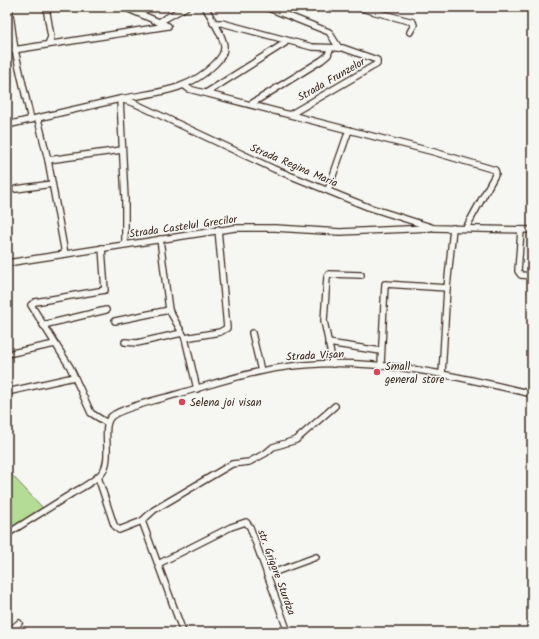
<svg xmlns="http://www.w3.org/2000/svg" width="539" height="639" viewBox="0 0 539 639" font-family="Kalam,sans-serif">
<style>
.green{fill:#b4dc97;stroke:#78835a}
.lines{fill:none;stroke-linecap:round;stroke-linejoin:round}
.minor-casing{stroke:#3b2a1e;stroke-width:8}
.minor{stroke:#f6f6f2;stroke-width:5.5}
.poi-dot{fill:#d1495b;stroke:#f6f6f2;stroke-width:1.5}
.labels{text-anchor:middle;stroke-width:3;stroke-linejoin:round;paint-order:stroke}
.street-label{font-size:11px;fill:#3b2a1e;stroke:#f6f6f2}
.poi-label{font-size:11px;fill:#3b2a1e;stroke:#f6f6f2;text-anchor:start}
</style>
<rect width="100%" height="100%" fill="#f6f6f2"/>
<filter id="ink" filterUnits="userSpaceOnUse"><feTurbulence type="fractalNoise" baseFrequency=".025" numOctaves="2"/><feDisplacementMap in="SourceGraphic" scale="8" xChannelSelector="R" yChannelSelector="G"/><feConvolveMatrix kernelMatrix="1 2 1 2 8 2 1 2 1" color-interpolation-filters="sRGB"/></filter>
<g filter="url(#ink)">
<polygon class="green" points="7,470 44,509 7,532"/>
<g class="lines">
<g class="minor-casing">
<g id="minor">
<polyline points="9,7 15,50 31,120"/>
<polyline points="46,7 51,37 48,44"/>
<polyline points="266,7 329,32 339,48"/>
<polyline points="357,7 413,22 414,25 410,32"/>
<polyline points="159,22 186,7"/>
<polyline points="213,23 222,23 312,47 343,48 377,60 377,64 291,114"/>
<polyline points="7,51 168,26 124,7"/>
<polyline points="185,86 189,89 434,152 495,170 496,173 466,228"/>
<polyline points="206,93 285,43 286,40"/>
<polyline points="251,104 322,60 328,55 330,49"/>
<polyline points="38,119 48,160 122,150"/>
<polyline points="7,125 120,99 134,103 274,169 368,207 434,228 532,230"/>
<polyline points="48,160 65,254"/>
<polyline points="16,189 52,184"/>
<polyline points="328,190 349,130"/>
<polyline points="521,230 518,271 521,275 532,276"/>
<polyline points="160,239 169,310 185,338 197,389"/>
<path d="M 125,244 L 125,199 L 120,99 C 157,92 187,92 215,64 C 219,60 224,54 224,48 C 225,38 210,16 205,7"/>
<polyline points="102,248 105,290 35,302 31,305 70,367 91,413 107,423"/>
<polyline points="7,263 235,228 275,228 340,232 430,228"/>
<polyline points="115,321 169,310"/>
<polyline points="43,325 106,310"/>
<polyline points="252,333 261,371"/>
<polyline points="185,338 220,332 227,328 218,229"/>
<polyline points="125,342 137,343 182,333"/>
<polyline points="328,343 381,351"/>
<polyline points="7,354 55,344"/>
<polyline points="333,364 324,321 327,277 329,274 361,275"/>
<polyline points="381,364 385,284 447,288 453,228"/>
<polyline points="442,374 447,288"/>
<polyline points="7,392 74,377"/>
<polyline points="98,477 114,525 119,530 142,521 154,510 232,464 249,462 266,453 273,447 296,440 335,406"/>
<polyline points="142,521 183,632"/>
<path d="M 7,534 C 28,521 50,507 71,494 C 81,488 96,481 103,471 C 113,456 100,425 112,416 C 123,407 166,398 181,393 C 213,384 245,373 278,368 C 364,354 448,374 532,394"/>
<polyline points="158,564 231,527 246,522 250,527 288,632"/>
<polyline points="267,575 316,557"/>
<polyline points="8,632 19,623"/>
</g>
</g>
<use href="#minor" class="minor"/>
</g>
</g>
<g class="poi-dot">
<circle cx="377" cy="372" r="4"/>
<circle cx="182" cy="402" r="4"/>
</g>
<g class="labels">
<g class="street-label">
<text transform="translate(331 79) rotate(-30)" y="4">Strada Frunzelor</text>
<text transform="translate(294 165) rotate(23)" y="4">Strada Regina Maria</text>
<text transform="translate(183 226) rotate(-8)" y="4">Strada Castelul Grecilor</text>
<text transform="translate(315 355) rotate(-3)" y="4">Strada Vișan</text>
<text transform="translate(277 572) rotate(70)" y="4">str. Grigore Sturdza</text>
</g>
<g class="poi-label">
<text x="385" y="370">Small<tspan x="385" dy="13">general store</tspan></text>
<text x="190" y="406">Selena joi visan</text>
</g>
</g>
<rect width="539" height="639" fill="none" stroke="#f6f6f2" stroke-width="24"/>
<rect x="12" y="12" width="515" height="615" fill="none" stroke="#3b2a1e" stroke-width="1.5" filter="url(#ink)"/>
</svg>
